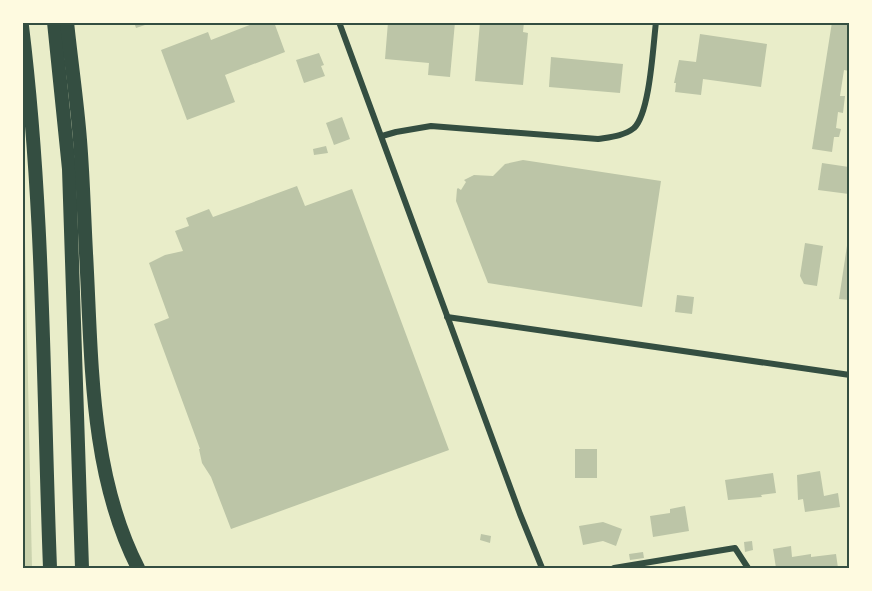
<svg xmlns="http://www.w3.org/2000/svg" width="872" height="591" viewBox="0 0 872 591" font-family="'Roboto Condensed',sans-serif">
<style>
.green{fill:#cad2ad}
.building{fill:#bcc5a7}
.lines{fill:none;stroke-linecap:round;stroke-linejoin:round}
.minor{stroke:#344e41;stroke-width:6}
.trunk{stroke:#344e41;stroke-width:14}
.neatline{fill:none;stroke:#344e41;stroke-width:2}
</style>
<rect width="100%" height="100%" fill="#e9edc9"/>
<polygon class="green" points="23,227 25,240 32,568 22,568"/>
<g class="building">
<polygon points="134,22 151,22 151,23 136,28"/>
<polygon points="257,22 274,22 285,52 225,75 235,102 187,120 161,50 208,32 211,40"/>
<polygon points="388,22 455,22 450,77 428,75 429,63 385,59"/>
<polygon points="480,22 524,22 523,32 528,33 523,85 475,81"/>
<polygon points="832,22 849,22 847,47 849,47 849,71 844,70 840,96 845,96 843,113 838,112 836,128 841,129 839,137 834,137 832,152 812,149"/>
<polygon points="700,34 767,44 761,87 703,79 701,95 675,92 676,83 674,83 679,60 696,62"/>
<polygon points="319,53 324,65 321,66 325,76 304,83 296,60"/>
<polygon points="551,57 623,64 620,93 549,87"/>
<polygon points="342,117 350,139 334,145 326,123"/>
<polygon points="326,146 328,153 314,155 313,149"/>
<polygon points="523,160 661,181 642,307 488,283 456,201 457,189 458,188 461,190 466,182 464,180 474,175 493,176 505,164"/>
<polygon points="822,163 849,167 849,194 818,190"/>
<polygon points="297,186 305,206 352,189 449,450 231,529 211,477 202,463 199,449 200,449 154,324 169,318 149,263 165,255 183,251 175,231 189,226 186,218 209,209 213,217"/>
<polygon points="848,239 849,239 849,300 839,299"/>
<polygon points="805,243 823,246 817,286 804,284 800,276"/>
<polygon points="677,295 694,297 692,314 675,312"/>
<rect x="575" y="449" width="22" height="29"/>
<polygon points="820,471 824,496 838,493 840,507 805,512 803,499 798,500 797,475"/>
<polygon points="773,473 776,493 761,495 762,497 728,500 725,480"/>
<polygon points="685,506 689,531 653,537 650,516 670,513 670,509"/>
<polygon points="603,522 622,529 616,546 603,541 583,545 579,526"/>
<polygon points="481,534 491,536 490,543 480,540"/>
<polygon points="752,541 753,550 745,552 744,542"/>
<polygon points="791,546 792,557 811,554 811,557 836,554 838,568 776,568 773,549"/>
<polygon points="643,552 644,558 630,560 629,554"/>
</g>
<g class="lines">
<g class="minor">
<polyline points="339,22 520,514 542,568"/>
<path d="M 382,136 L 396,132 L 431,126 L 598,139 C 610,137 624,136 634,128 C 650,113 653,46 656,22"/>
<polyline points="447,317 850,375"/>
<polyline points="614,568 735,548 748,568"/>
</g>
<g class="trunk">
<polyline points="54,22 69,169 82,568"/>
<path d="M 67,22 C 71,61 77,101 80,140 C 83,177 84,215 86,253 C 92,358 89,472 138,568"/>
<path d="M 22,26 C 44,206 43,387 50,568"/>
</g>
</g>
<rect width="872" height="591" fill="none" stroke="#fefae0" stroke-width="48"/>
<rect x="24" y="24" width="824" height="543" class="neatline"/>
</svg>
